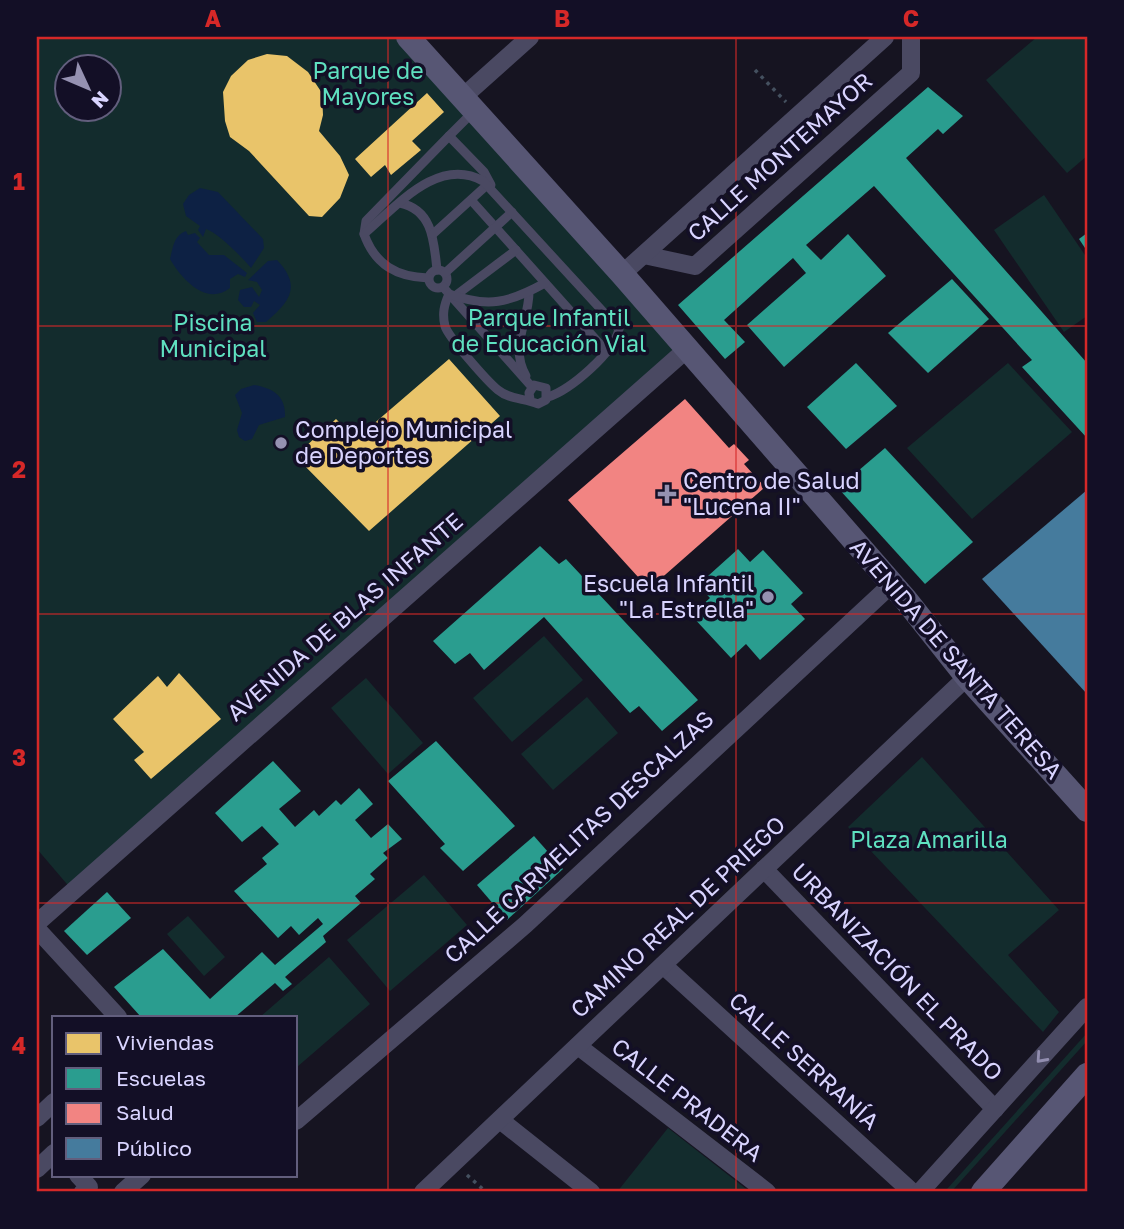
<svg xmlns="http://www.w3.org/2000/svg" width="1124" height="1229" viewBox="0 0 1124 1229" font-family="'Golos Text',sans-serif">
<style>
.green{fill:#132c2d;fill-rule:evenodd}
.water{fill:#0d2144}
.homes{fill:#e9c46a}
.schools{fill:#2a9d8f}
.health{fill:#f28482}
.public{fill:#457b9d}
.lines{fill:none;stroke-linecap:round;stroke-linejoin:round}
.path{stroke:#44505f;stroke-width:3.5;stroke-dasharray:3.5 5;stroke-linecap:butt}
.lane{stroke:#4a4962;stroke-width:9}
.street{stroke:#4a4962;stroke-width:18}
.secondary{stroke:#575674;stroke-width:24}
.oneway{stroke:#928eb0}
.grid{fill:none;stroke:#d62828;stroke-width:2;stroke-opacity:0.55}
.poi-dot{fill:#9591b1;stroke:#130f26;stroke-width:2.5}
.labels{text-anchor:middle;stroke-width:7;stroke-linejoin:round;paint-order:stroke}
.park-label{font-size:23px;fill:#5fe0c0;stroke:#130f26}
.street-label{font-size:23px;fill:#d9d4ff;stroke:#130f26}
.poi-label{font-size:23px;fill:#d9d4ff;stroke:#130f26;text-anchor:start}
.neatline{fill:none;stroke:#d62828;stroke-width:2.5}
.grid-label{font-size:23px;text-anchor:middle;font-weight:bold;fill:#d62828}
</style>
<rect width="100%" height="100%" fill="#161421"/>
<g class="green">
<path d="M 37,37 L 405,37 L 687,349 L 72,890 L 37,849 ZM 66,66 L 108,66 L 108,108 L 66,108 Z"/>
<polygon points="1037,37 1087,37 1087,156 1067,173 986,80"/>
<polygon points="1044,195 1087,258 1087,316 1064,332 994,230"/>
<polygon points="1008,363 1072,432 972,519 907,448"/>
<polygon points="544,636 583,680 512,742 473,698"/>
<polygon points="366,678 423,743 388,774 331,708"/>
<polygon points="587,697 618,733 553,790 521,754"/>
<polygon points="922,757 1059,910 1008,955 1059,1012 1043,1032 848,827"/>
<polygon points="424,875 467,925 390,991 347,940"/>
<polygon points="188,916 225,957 204,976 167,934"/>
<polygon points="329,957 370,1004 297,1067 296,1017 260,1017"/>
<polygon points="1087,1033 1087,1041 951,1192 947,1189"/>
<polygon points="668,1128 750,1192 617,1192"/>
</g>
<g class="water">
<path d="M 200,188 L 218,192 L 263,239 L 264,248 L 251,268 C 242,257 218,233 206,229 L 203,237 L 198,230 L 200,226 L 186,216 L 183,204 L 189,195 Z"/>
<path d="M 186,231 L 188,235 L 195,233 L 200,238 L 197,242 L 209,255 L 224,255 L 247,273 L 245,277 L 238,274 L 230,279 L 230,288 C 206,307 181,278 170,259 C 173,247 174,235 186,231 Z"/>
<path d="M 277,260 C 302,286 290,302 266,322 L 257,322 L 253,313 L 260,305 L 254,301 L 251,307 L 244,307 L 238,300 L 240,290 L 252,287 L 259,297 L 262,290 L 257,282 L 248,280 L 268,261 Z"/>
<path d="M 254,385 C 273,388 286,396 285,417 L 259,425 L 252,439 L 245,441 L 239,437 L 237,430 L 242,413 L 235,395 L 241,389 Z"/>
</g>
<g class="homes">
<polygon points="267,54 287,56 308,72 322,93 323,115 319,131 340,156 349,175 340,198 322,217 309,216 249,151 230,137 225,121 223,92 231,76 248,60"/>
<polygon points="427,93 444,112 412,141 421,150 391,175 385,165 371,177 355,159"/>
<polygon points="449,359 500,416 369,531 295,456 336,419 356,439"/>
<polygon points="179,673 221,719 151,779 134,760 144,752 113,719 158,676 167,687"/>
</g>
<g class="schools">
<polygon points="928,87 963,116 943,134 938,129 906,158 1087,363 1087,438 1022,367 1032,360 874,186 806,245 821,260 848,234 886,276 784,367 747,325 806,273 793,258 724,320 745,342 725,359 678,305"/>
<polygon points="1087,233 1087,251 1079,239"/>
<polygon points="952,279 989,319 928,373 888,333"/>
<polygon points="856,363 897,406 846,449 807,407"/>
<polygon points="885,448 973,542 925,584 838,488"/>
<polygon points="540,546 559,564 566,559 698,700 662,731 639,706 630,713 544,617 484,670 470,653 455,664 433,641"/>
<polygon points="738,549 750,562 763,550 803,593 791,604 805,619 760,660 746,644 731,658 691,615 710,598 698,585"/>
<polygon points="436,741 515,826 463,871 440,848 445,844 388,781"/>
<polygon points="273,761 301,791 279,809 295,827 314,810 319,816 336,800 341,805 359,788 373,804 355,820 371,838 388,824 402,839 383,853 388,858 370,874 375,879 355,896 361,903 323,936 326,942 285,977 292,984 283,991 275,983 235,1017 141,1017 114,987 163,949 210,999 262,952 275,965 323,924 318,918 299,935 291,926 278,938 234,891 267,864 262,858 279,844 262,826 242,842 215,813"/>
<polygon points="534,836 563,869 507,920 477,885"/>
<polygon points="107,892 131,918 87,955 64,931"/>
</g>
<polygon class="health" points="685,399 729,448 734,444 749,460 744,464 765,487 649,589 568,500"/>
<polygon class="public" points="1087,490 1087,694 982,579"/>
<g class="lines">
<g class="path">
<polyline points="755,70 786,102"/>
<polyline points="467,1175 486,1192"/>
</g>
<g class="lane">
<polyline points="449,136 472,113"/>
<polyline points="471,200 607,352"/>
<path d="M 400,203 C 433,210 434,242 437,270"/>
<polyline points="364,234 366,221 449,136 484,172 491,185"/>
<polyline points="433,234 487,185"/>
<circle cx="438" cy="279" r="9"/>
<polyline points="445,273 512,212"/>
<path d="M 428,278 C 397,277 375,265 364,234 C 397,206 438,156 483,181 L 619,329 C 614,353 570,390 548,397"/>
<polyline points="443,287 532,387"/>
<polyline points="455,296 516,250"/>
<path d="M 526,376 C 509,346 529,322 529,292"/>
<path d="M 530,399 L 529,393 L 534,385 L 546,388 L 546,400 L 538,404 C 525,398 510,400 498,390 C 488,382 448,337 445,326 C 442,314 444,305 449,294 C 488,308 509,303 545,283"/>
</g>
<g class="street">
<polyline points="464,96 530,37"/>
<polyline points="644,255 695,266 911,73 911,37"/>
<polyline points="622,274 885,37"/>
<polyline points="764,869 995,1109"/>
<polyline points="37,923 687,349"/>
<polyline points="37,929 118,1017"/>
<polyline points="663,965 912,1192"/>
<polyline points="578,1046 767,1192"/>
<polyline points="37,1118 54,1102"/>
<polyline points="500,1120 591,1192"/>
<polyline points="296,1121 525,925 892,584"/>
<polyline points="37,1169 54,1153"/>
<polyline points="78,1175 89,1187 83,1192"/>
<polyline points="123,1192 142,1175"/>
<polyline points="423,1192 967,677"/>
<polyline points="920,1192 1087,1007"/>
</g>
<g class="secondary">
<polyline points="408,37 622,274 906,600 967,677 1087,810"/>
<polyline points="983,1192 1087,1075"/>
</g>
</g>
<defs><path id="oneway-chevron" d="M-2-3.5L2.5 0L-2 3.5" fill="none" stroke-width="1.6" stroke-linecap="round" stroke-linejoin="round" transform="scale(1.75)"/></defs>
<use class="oneway" href="#oneway-chevron" transform="translate(1041 1058) rotate(132)"/>
<path class="grid" d="M 388,37 L 388,1192M 736,37 L 736,1192M 37,326 L 1087,326M 37,614 L 1087,614M 37,903 L 1087,903"/>
<g class="poi-dot">
<circle cx="281" cy="443" r="7"/>
<path d="M663.5 483.5h7v7h7v7h-7v7h-7v-7h-7v-7h7z"/>
<circle cx="768" cy="597" r="7"/>
</g>
<g class="labels">
<g class="park-label">
<text x="368" y="79">Parque de<tspan x="368" dy="26">Mayores</tspan></text>
<text x="549" y="326">Parque Infantil<tspan x="549" dy="26">de Educación Vial</tspan></text>
<text x="213" y="331">Piscina<tspan x="213" dy="26">Municipal</tspan></text>
<text x="929" y="848">Plaza Amarilla</text>
</g>
<g class="street-label">
<text transform="translate(780 157) rotate(-42)" y="8">CALLE MONTEMAYOR</text>
<text transform="translate(345 617) rotate(-41)" y="8">AVENIDA DE BLAS INFANTE</text>
<text transform="translate(956 659) rotate(49)" y="8">AVENIDA DE SANTA TERESA</text>
<text transform="translate(579 837) rotate(-43)" y="8">CALLE CARMELITAS DESCALZAS</text>
<text transform="translate(678 917) rotate(-43)" y="8">CAMINO REAL DE PRIEGO</text>
<text transform="translate(897 972) rotate(46)" y="8">URBANIZACIÓN EL PRADO</text>
<text transform="translate(804 1061) rotate(42)" y="8">CALLE SERRANÍA</text>
<text transform="translate(687 1100) rotate(38)" y="8">CALLE PRADERA</text>
</g>
<g class="poi-label">
<text x="295" y="438">Complejo Municipal<tspan x="295" dy="26">de Deportes</tspan></text>
<text x="683" y="489">Centro de Salud<tspan x="683" dy="26">"Lucena II"</tspan></text>
<text x="754" y="592" text-anchor="end">Escuela Infantil<tspan x="754" dy="26">"La Estrella"</tspan></text>
</g>
</g>
<rect width="1124" height="1229" fill="none" stroke="#130f26" stroke-width="77"/>
<rect x="52" y="1016" width="245" height="161" fill="#130f26" stroke="#625e7d" stroke-width="2"/>
<rect x="66" y="1033" width="35" height="21" fill="#e9c46a" stroke="#625e7d" stroke-width="2"/>
<text x="116" y="1050" font-size="21" fill="#d9d4ff">Viviendas</text>
<rect x="66" y="1068" width="35" height="21" fill="#2a9d8f" stroke="#625e7d" stroke-width="2"/>
<text x="116" y="1086" font-size="21" fill="#d9d4ff">Escuelas</text>
<rect x="66" y="1103" width="35" height="21" fill="#f28482" stroke="#625e7d" stroke-width="2"/>
<text x="116" y="1120" font-size="21" fill="#d9d4ff">Salud</text>
<rect x="66" y="1138" width="35" height="21" fill="#457b9d" stroke="#625e7d" stroke-width="2"/>
<text x="116" y="1156" font-size="21" fill="#d9d4ff">Público</text>
<g transform="translate(88 88) rotate(134)"><circle r="33" fill="#130f26" stroke="#625e7d" stroke-width="2"/>
<path d="M0-5L12 26L0 18L-12 26Z" fill="#9591b1"/>
<text y="-10" font-size="19" font-weight="bold" text-anchor="middle" fill="#d9d4ff">N</text>
</g>
<rect x="38" y="38" width="1048" height="1152" class="neatline"/>
<g class="grid-label">
<text x="213" y="27">A</text>
<text x="562" y="27">B</text>
<text x="911" y="27">C</text>
<text x="19" y="190">1</text>
<text x="19" y="478">2</text>
<text x="19" y="766">3</text>
<text x="19" y="1054">4</text>
</g>
</svg>
